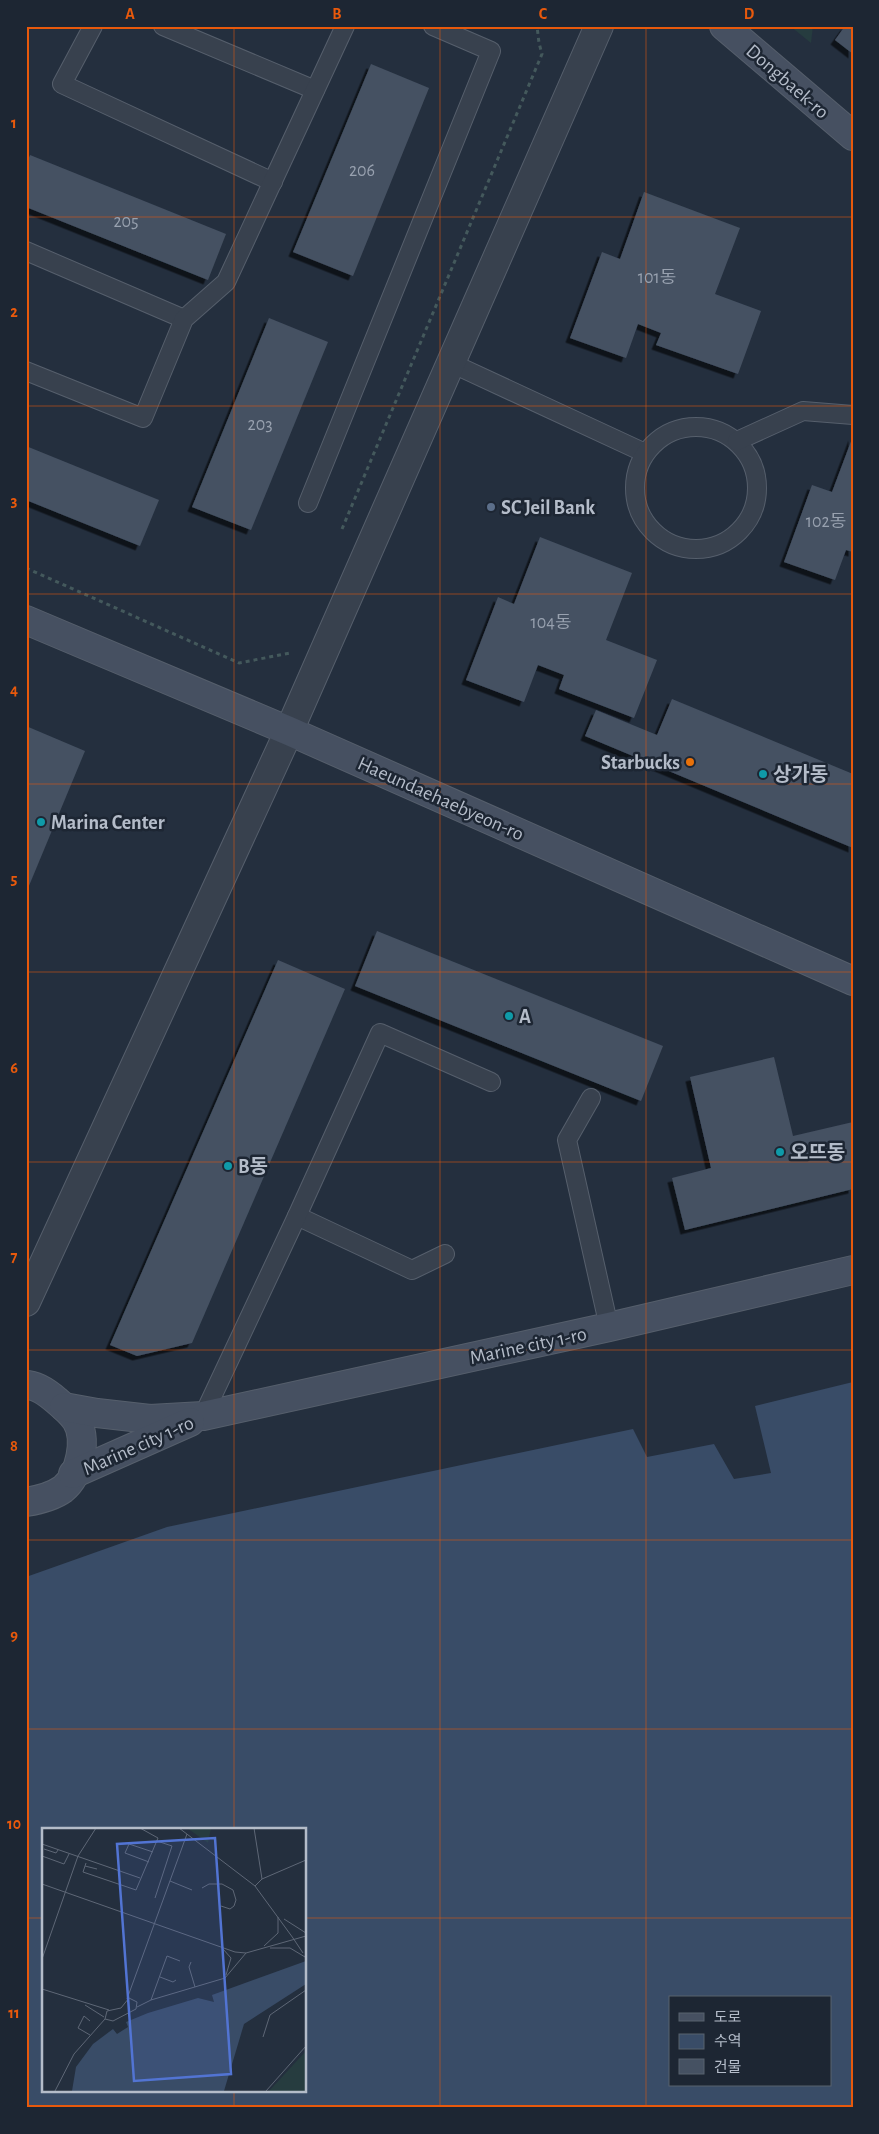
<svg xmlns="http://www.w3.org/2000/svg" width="879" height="2134" viewBox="0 0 879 2134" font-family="'Alegreya Sans','Noto Sans KR',sans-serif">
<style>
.green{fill:#263c3f}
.water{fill:#394c67;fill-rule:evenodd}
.building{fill:#455162;filter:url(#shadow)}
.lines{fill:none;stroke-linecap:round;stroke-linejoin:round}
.service-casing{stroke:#565f6c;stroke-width:20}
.tertiary-casing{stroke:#565f6c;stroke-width:30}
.secondary-casing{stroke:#565f6c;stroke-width:30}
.path{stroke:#44595c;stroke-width:3;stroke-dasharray:4 4;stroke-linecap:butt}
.service{stroke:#38414e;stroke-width:18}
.tertiary{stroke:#38414e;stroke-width:28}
.secondary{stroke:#465061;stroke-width:28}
.grid{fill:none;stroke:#e8590c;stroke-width:1;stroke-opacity:0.55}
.service-dot{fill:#5c6f8a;stroke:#1d2633;stroke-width:2}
.food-dot{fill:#e8710a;stroke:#1d2633;stroke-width:2}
.culture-dot{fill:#0f9aa8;stroke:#1d2633;stroke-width:2}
.labels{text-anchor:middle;stroke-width:5;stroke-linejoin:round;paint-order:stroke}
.number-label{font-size:18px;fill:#98a1af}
.street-label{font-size:20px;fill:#b4bcc9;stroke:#1d2633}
.poi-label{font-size:20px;font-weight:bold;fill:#b4bcc9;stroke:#1d2633;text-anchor:start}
.inset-road{fill:none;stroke:#5e6776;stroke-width:1}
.view{fill:#5274d3;fill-opacity:0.15;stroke:#5274d3;stroke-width:2.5}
.inset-edge{fill:none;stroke:#b4bcc9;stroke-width:2.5}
.neatline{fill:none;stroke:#e8590c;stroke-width:2}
.grid-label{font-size:16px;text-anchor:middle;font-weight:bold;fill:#e8590c}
</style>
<defs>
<filter id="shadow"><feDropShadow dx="-4.5" dy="4.5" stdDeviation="0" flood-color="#0009"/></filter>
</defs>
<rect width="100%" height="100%" fill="#242f3e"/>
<polygon class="green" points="790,26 813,26 811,43"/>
<path class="water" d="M 853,1382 L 853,2108 L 26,2108 L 26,1577 L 167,1527 L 633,1429 L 647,1457 L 714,1444 L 734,1479 L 771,1473 L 755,1406 ZM 44,1829 L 305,1829 L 305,2090 L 44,2090 ZM 670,1998 L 830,1998 L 830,2085 L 670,2085 Z"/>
<g class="building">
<polygon points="845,26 853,26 853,54 835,40"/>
<polygon points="371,64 429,88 353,276 293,252"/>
<polygon points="30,155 226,234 208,280 26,207 26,165"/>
<polygon points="644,192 740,228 715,294 761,311 738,374 656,345 661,333 638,324 626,358 570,338 602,252 620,259"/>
<polygon points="269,318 328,342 251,530 192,507"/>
<polygon points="853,436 853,552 846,550 835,580 784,562 812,485 832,492"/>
<polygon points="26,446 159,500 140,546 26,500"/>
<polygon points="540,537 632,573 606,640 657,660 634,718 559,689 564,675 538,665 524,702 466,680 498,597 514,604"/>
<polygon points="672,699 853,774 853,848 585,736 596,710 657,735"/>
<polygon points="26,726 85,751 26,893"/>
<polygon points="377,931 663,1046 641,1101 355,986"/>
<polygon points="278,960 345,989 192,1343 137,1356 110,1345"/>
<polygon points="774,1057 793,1136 853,1122 853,1189 685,1230 672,1178 711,1168 690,1077"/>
</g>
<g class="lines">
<g class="service-casing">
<g id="service">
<polyline points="93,26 62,84 273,182"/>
<polyline points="163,26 315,90"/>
<polyline points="26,251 184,319"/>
<polyline points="451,363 645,453"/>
<polyline points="26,371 143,418 184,319 226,282 345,26"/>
<circle cx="696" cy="488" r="61"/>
<polyline points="737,441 803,411 853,415"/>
<polyline points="308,503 491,51 433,26"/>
<polyline points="591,1098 567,1140 609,1327"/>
<polyline points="297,1216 412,1270 445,1254"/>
<polyline points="203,1416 297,1216 380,1033 491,1082"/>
</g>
</g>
<g class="tertiary-casing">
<polyline id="tertiary" points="26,1302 289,731 599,26"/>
</g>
<g class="secondary-casing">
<g id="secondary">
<polyline points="724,26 853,136"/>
<polyline points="26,620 289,731 853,981"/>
<path d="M 26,1385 C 37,1385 49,1394 57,1401 C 63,1406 71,1413 76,1420 C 88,1439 80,1475 63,1489 C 52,1497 38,1500 26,1502"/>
<polyline points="64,1407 97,1413 150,1419 203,1416 609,1327 853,1270"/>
<polyline points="73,1474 190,1422"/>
</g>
</g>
<g class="path">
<polyline points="342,529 542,54 539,43 537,26"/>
<polyline points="26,568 239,663 290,653"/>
</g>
<use href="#service" class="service"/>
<use href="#tertiary" class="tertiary"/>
<use href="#secondary" class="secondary"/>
</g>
<path class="grid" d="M 234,26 L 234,1829M 440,26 L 440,2108M 646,26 L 646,2108M 26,217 L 853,217M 26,406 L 853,406M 26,594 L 853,594M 26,784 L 853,784M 26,972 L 853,972M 26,1162 L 853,1162M 26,1350 L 853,1350M 26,1540 L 853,1540M 26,1729 L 853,1729M 26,1918 L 44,1918M 305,1918 L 853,1918M 234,2090 L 234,2108"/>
<circle class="service-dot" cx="491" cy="507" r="5"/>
<circle class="food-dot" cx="690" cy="762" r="5"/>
<g class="culture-dot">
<circle cx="763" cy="774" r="5"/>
<circle cx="41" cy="822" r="5"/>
<circle cx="509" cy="1016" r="5"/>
<circle cx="780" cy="1152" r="5"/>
<circle cx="228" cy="1166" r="5"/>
</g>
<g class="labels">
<g class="number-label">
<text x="362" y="176">206</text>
<text x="126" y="227">205</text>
<text x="657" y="283">101동</text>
<text x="260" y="430">203</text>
<text x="826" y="527">102동</text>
<text x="551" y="628">104동</text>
</g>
<g class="street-label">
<text transform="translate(788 81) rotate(41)" y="7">Dongbaek-ro</text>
<text transform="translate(441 798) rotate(24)" y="7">Haeundaehaebyeon-ro</text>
<text transform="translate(528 1345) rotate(-12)" y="7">Marine city 1-ro</text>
<text transform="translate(138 1445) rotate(-24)" y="7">Marine city 1-ro</text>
</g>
<g class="poi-label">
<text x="501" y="514">SC Jeil Bank</text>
<text x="680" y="769" text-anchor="end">Starbucks</text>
<text x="773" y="781">상가동</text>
<text x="51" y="829">Marina Center</text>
<text x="519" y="1023">A</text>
<text x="790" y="1159">오뜨동</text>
<text x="238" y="1173">B동</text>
</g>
</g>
<g transform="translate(42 1828)">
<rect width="264" height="264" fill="#242f3e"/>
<path d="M 145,0 L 169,0 L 166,15 ZM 264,223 L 264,263 L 227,263 Z" fill="#263c3f"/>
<path d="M 264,133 L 264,156 L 202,196 L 182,263 L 30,263 L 34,239 L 51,216 L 71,201 L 75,206 L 86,199 L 84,194 L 106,185 L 156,170 L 172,174 L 170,167 Z" fill="#394c67"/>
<path class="inset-road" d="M 137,0 L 213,58 L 251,110M 212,0 L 220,51M 0,16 L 98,50M 2,21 L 14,25 L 16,22M 0,28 L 22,36 L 27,26M 36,28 L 54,0M 107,34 L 83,25 L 87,16 L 111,24M 44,35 L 43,38 L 55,41M 43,38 L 41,44 L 94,62 L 116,10 L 98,0M 128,53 L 150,62M 0,56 L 193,124 L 204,125 L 264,108M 213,58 L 220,51 L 264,32M 160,60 L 167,56 L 180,56 L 191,62 L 194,72 L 192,78 L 188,81 L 179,78M 113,70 L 130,18 L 115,13M 242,91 L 264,105M 251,110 L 261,125M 222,118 L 236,105 L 236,89M 228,120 L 248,120 L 263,129 L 264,125M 181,121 L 189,130 L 184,147M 0,131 L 36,28M 149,134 L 147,139 L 153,159M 118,149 L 131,154 L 134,152M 0,161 L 67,182M 87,170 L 95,174 L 94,181 L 71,193 L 63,191 L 65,183 L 79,180 ZM 85,171 L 145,6M 109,172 L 125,128 L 138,133M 43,177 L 62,189M 95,179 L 109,172 L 183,150 L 204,125M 48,207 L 36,200 L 42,188 L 48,193M 221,209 L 228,187 L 264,162M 13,263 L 32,226 L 63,191M 224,263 L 264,218"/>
<path class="view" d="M 173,10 L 189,246 L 92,253 L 75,16 Z"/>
<rect width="264" height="264" class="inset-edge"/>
</g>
<rect width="879" height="2134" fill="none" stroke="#1d2633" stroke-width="55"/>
<rect x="669" y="1996" width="162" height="90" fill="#1d2633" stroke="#59626f"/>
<rect x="679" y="2013" width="25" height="8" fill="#465061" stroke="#59626f"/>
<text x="714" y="2022" font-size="15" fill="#b4bcc9">도로</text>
<rect x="679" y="2034" width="25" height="15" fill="#394c67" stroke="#59626f"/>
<text x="714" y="2046" font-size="15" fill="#b4bcc9">수역</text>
<rect x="679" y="2059" width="25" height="15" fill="#455162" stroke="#59626f"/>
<text x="714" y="2072" font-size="15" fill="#b4bcc9">건물</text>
<rect x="28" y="28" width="824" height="2078" class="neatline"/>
<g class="grid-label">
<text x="130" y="19">A</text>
<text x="337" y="19">B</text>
<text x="543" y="19">C</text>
<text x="749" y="19">D</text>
<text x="14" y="128">1</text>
<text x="14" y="317">2</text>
<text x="14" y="506">3</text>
<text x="14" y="695">4</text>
<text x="14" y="884">5</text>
<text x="14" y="1073">6</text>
<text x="14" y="1262">7</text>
<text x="14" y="1451">8</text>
<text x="14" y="1640">9</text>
<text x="14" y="1829">10</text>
<text x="14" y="2018">11</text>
</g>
</svg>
